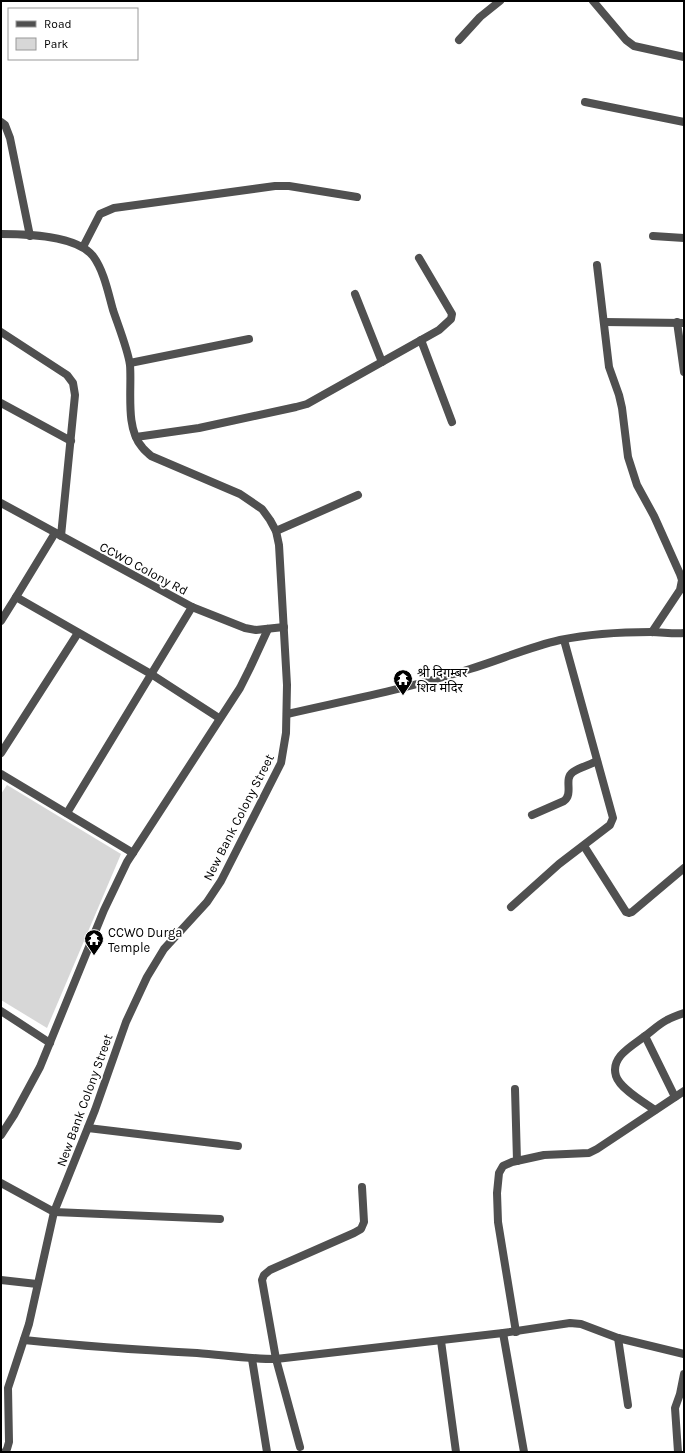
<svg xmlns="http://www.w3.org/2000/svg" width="685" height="1453" viewBox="0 0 685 1453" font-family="Karla,'Noto Sans Devanagari',sans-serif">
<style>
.green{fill:#d7d7d7}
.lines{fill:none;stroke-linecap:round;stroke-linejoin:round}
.minor{stroke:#505050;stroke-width:8}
.labels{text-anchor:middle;stroke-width:3.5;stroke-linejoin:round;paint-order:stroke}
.street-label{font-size:13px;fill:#000;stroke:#fff}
.poi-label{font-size:13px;fill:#000;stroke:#fff;text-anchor:start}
</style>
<rect width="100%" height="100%" fill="#fff"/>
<polygon class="green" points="7,785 121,854 47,1028 1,1000 1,794"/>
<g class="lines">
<g class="minor">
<polyline points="593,1 626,40 634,46 684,57"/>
<polyline points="459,40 480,17 500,1"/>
<polyline points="585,102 684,122"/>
<polyline points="1,122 5,125 10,138 30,236"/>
<path d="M 1,234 C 26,234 76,235 93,256 C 104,271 108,292 113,310 C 118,325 128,350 130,365 C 132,389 125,428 142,447 C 144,450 148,453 151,456 L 240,494 L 262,509 L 270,520 L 276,531 L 279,545 L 287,685 L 286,733 L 281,763 L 221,881 L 207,902 L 164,949 L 147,977 L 126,1022 L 95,1110 L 54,1212 L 29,1324 L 8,1388 L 9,1442 L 7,1449 L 5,1452"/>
<polyline points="653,236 684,238"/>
<polyline points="83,247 100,214 114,208 275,186 289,186 357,197"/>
<polyline points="597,265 609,367 619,395 622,408 628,457 637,485 654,516 680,574 682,580 680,590 652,632"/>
<polyline points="355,294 382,362"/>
<polyline points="604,322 684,323"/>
<polyline points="677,322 684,372"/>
<polyline points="1,332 67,375 73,383 75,395 61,536"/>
<polyline points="421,340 452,422"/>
<polyline points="130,363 249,339"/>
<polyline points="1,403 71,441"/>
<polyline points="136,437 199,428 296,407 307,404 439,330 451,319 452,314 419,258"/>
<polyline points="1,503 192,607 245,628 256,630 284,627"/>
<polyline points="276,531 358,495"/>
<polyline points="16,597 55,533"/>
<polyline points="1,621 16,597 151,674 219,718"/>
<path d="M 287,714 C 348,700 410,688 470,669 C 500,660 529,647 560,640 C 589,634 620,632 651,632 C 662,632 673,634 684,633"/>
<polyline points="1,753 78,633"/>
<polyline points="1,774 133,853"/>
<polyline points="67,813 192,607"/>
<path d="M 532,815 L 564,801 C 574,793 563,779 573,772 C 580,767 590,765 597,761"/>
<polyline points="584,846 626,912 629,913 632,912 684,868"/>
<polyline points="511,907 559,864 610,825 613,818 564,640"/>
<polyline points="1,1011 50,1043"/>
<polyline points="645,1036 675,1097"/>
<polyline points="515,1089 517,1161"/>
<path d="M 655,1110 C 645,1103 620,1089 616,1076 C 610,1057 632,1046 645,1036 C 652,1031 659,1024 667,1020 C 672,1017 678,1015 684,1013"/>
<polyline points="88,1128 238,1146"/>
<polyline points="1,1135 14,1115 40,1067 104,910 127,862 240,688 250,668 268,629"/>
<polyline points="1,1183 54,1212 220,1219"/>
<polyline points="1,1280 37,1284"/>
<polyline points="516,1332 498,1222 497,1193 499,1173 503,1166 512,1162 544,1155 589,1153 597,1149 684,1091"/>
<polyline points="503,1333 524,1452"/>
<polyline points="618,1338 628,1405"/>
<path d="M 24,1340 C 82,1346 139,1350 197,1353 C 224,1355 249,1359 276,1359 L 503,1333 L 570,1323 L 581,1324 L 618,1338 L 684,1354"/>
<polyline points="441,1341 456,1452"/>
<polyline points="252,1359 267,1452"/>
<polyline points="300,1447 276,1359 262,1280 264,1275 270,1270 354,1233 361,1229 364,1222 362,1187"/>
<polyline points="678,1452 675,1408 680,1394 684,1374"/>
</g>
</g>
<defs>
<g id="temple-pin" transform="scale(1)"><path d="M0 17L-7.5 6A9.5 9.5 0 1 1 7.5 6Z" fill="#000" stroke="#fff"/><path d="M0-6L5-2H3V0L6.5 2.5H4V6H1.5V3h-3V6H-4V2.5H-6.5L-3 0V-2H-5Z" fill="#fff"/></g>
</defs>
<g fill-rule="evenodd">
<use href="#temple-pin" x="403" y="679"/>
<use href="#temple-pin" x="94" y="939"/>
</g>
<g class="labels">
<g class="street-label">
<text transform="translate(144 568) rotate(28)" y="5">CCWO Colony Rd</text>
<text transform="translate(238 817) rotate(-63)" y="5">New Bank Colony Street</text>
<text transform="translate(84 1100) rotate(-70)" y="5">New Bank Colony Street</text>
</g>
<g class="poi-label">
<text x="417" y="677">श्री दिगम्बर<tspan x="417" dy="15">शिव मंदिर</tspan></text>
<text x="108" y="937">CCWO Durga<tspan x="108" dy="15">Temple</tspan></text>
</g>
</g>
<rect width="685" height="1453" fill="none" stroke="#000000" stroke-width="4"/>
<rect x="8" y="8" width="130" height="52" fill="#ffffff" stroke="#999999"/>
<rect x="16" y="21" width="20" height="6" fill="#505050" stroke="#999999"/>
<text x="44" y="28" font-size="12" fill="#000000">Road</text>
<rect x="16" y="38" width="20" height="12" fill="#d7d7d7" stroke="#999999"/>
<text x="44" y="48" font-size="12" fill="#000000">Park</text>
</svg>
